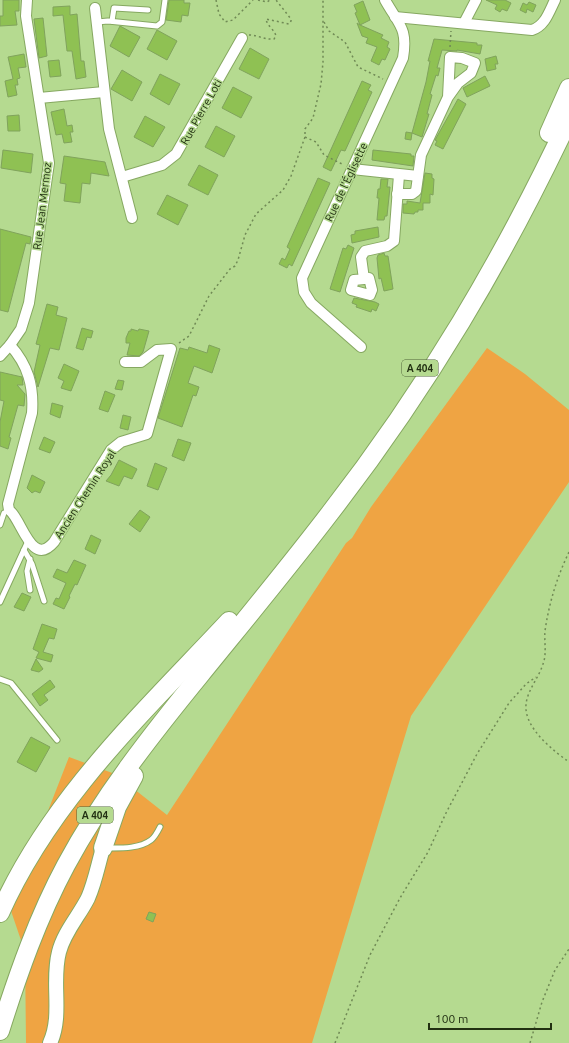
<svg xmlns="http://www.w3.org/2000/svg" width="569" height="1043" viewBox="0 0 569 1043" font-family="Ubuntu,sans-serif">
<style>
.green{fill:#efa443}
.building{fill:#8fc153;stroke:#80a35c}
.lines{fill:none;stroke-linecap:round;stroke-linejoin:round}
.service-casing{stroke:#86a861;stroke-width:7}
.minor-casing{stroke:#86a861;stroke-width:12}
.secondary-casing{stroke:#86a861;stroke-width:16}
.motorway-casing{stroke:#86a861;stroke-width:20}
.path{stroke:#708a55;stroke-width:1.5;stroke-dasharray:2 3;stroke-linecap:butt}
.service{stroke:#fff;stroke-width:5}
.minor{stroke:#fff;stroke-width:10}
.secondary{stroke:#fff;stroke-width:14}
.motorway{stroke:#fff;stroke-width:18}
.labels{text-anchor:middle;stroke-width:3;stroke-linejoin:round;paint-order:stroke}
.shield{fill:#b5da90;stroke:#4e6338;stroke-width:1}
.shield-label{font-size:10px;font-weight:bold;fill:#223012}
.street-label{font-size:11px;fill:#223012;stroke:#b5da90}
</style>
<rect width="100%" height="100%" fill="#b5da90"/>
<polygon class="green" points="487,348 525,374 569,410 569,482 411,716 312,1043 26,1043 25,952 10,908 69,757 115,774 167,815 346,543 352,538 371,507"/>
<g class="building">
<polygon points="3,0 19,0 19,11 15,11 17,25 0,26 0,16 3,16"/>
<polygon points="169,0 184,0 184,3 190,3 188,16 182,15 181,22 166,20"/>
<polygon points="486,0 505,0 511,3 507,11 502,9 500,12 495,9 497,5"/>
<polygon points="363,1 370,20 360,25 383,35 381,38 389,42 387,47 390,49 385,60 382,59 379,65 371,61 377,47 366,43 368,38 362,36 357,23 360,25 355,13 357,12 354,5"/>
<polygon points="529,2 536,5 533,12 527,9 526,13 520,10 523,3 527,5"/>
<polygon points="70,6 70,15 77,14 81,61 84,61 86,77 76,79 72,51 67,51 63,15 53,16 53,7"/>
<polygon points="43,18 47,56 39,58 34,19"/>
<polygon points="120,26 140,37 129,57 110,46"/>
<polygon points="157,30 177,41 167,60 147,49"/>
<polygon points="434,39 477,43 477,45 482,45 480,54 457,50 457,51 442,50 437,68 440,68 438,76 436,75 430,94 432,95 427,114 429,114 422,137 412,133 426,82 430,61 428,61"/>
<polygon points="250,48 269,59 259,79 239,69"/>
<polygon points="24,54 26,67 18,68 20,78 17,79 18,85 15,85 17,95 8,97 5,81 13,79 8,57"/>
<polygon points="496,56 498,64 495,64 496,69 487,71 485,59"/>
<polygon points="59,60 61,76 50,77 48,61"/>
<polygon points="122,70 142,82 132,101 111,89"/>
<polygon points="160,74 180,84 169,105 150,94"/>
<polygon points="485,76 490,86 467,97 463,88"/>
<polygon points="362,81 371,85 368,90 372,92 345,151 341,150 331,171 323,167"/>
<polygon points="233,87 252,97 241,118 222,108"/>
<polygon points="458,99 466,104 443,149 435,145 437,141 435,140"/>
<polygon points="64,109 67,126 72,125 73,132 70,132 72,142 64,143 62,134 56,135 51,112"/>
<polygon points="19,115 20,131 8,131 7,116"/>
<polygon points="145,116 165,127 153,147 134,137"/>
<polygon points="216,126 235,136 224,157 205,147"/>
<polygon points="406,132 412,133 411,140 405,139"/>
<polygon points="3,150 33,154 31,173 1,168"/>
<polygon points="373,150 411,154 411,156 414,156 413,166 372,160"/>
<polygon points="64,156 105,162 109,176 91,173 90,184 82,183 80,203 64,201 66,184 60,183"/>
<polygon points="199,165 218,175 208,195 188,185"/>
<polygon points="425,173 432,174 432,178 434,179 433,195 430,194 430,203 423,203 423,210 418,210 418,212 415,212 414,214 403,213 403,204 407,204 407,201 420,203"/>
<polygon points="318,178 330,183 292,266 289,264 287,268 279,264 282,258 285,260 290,249 287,247"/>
<polygon points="381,179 388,179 387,187 390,187 387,216 385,216 384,220 377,220 379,198 377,198 378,189 380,189"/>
<polygon points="167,195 188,205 178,225 157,214"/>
<polygon points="378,227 379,237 352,243 351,235 355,234 355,231"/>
<polygon points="0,229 31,237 30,244 26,243 8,312 0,310"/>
<polygon points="348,245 354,248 340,292 330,289 343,248 346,249"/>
<polygon points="384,253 385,256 388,256 393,289 384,291 381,278 379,279 377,258 378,255"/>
<polygon points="354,298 375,302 379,304 376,311 372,309 371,312 356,307 357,305 352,303"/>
<polygon points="47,304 58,307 56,315 67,318 59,350 50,348 38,387 34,372 40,345 36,344"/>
<polygon points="82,328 93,331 91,338 87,337 83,350 76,348"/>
<polygon points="131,329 138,331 139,329 149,331 143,352 139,356 127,355 130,343 126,343 126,338 129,331 131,331"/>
<polygon points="209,345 220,349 212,373 194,366 188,383 199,387 196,396 193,395 182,427 158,418 180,348 188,350 189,347 207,353"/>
<polygon points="64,364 79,371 71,391 61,388 64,381 58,378"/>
<polygon points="0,372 22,377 23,385 17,385 25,394 24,406 18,405 9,437 11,438 8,449 0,446 0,422 4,401 0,400"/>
<polygon points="118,380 124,381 122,390 115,389"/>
<polygon points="105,391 115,395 108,412 99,409"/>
<polygon points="52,403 63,406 60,418 50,414"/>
<polygon points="123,415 131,417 128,430 120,428"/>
<polygon points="44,437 55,442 50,453 39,449"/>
<polygon points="178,439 191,443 184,461 172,456"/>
<polygon points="119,460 137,469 132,479 124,476 119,486 106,481 111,475"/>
<polygon points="155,463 167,468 158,490 147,486"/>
<polygon points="32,475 45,482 40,493 35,491 32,493 27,488"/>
<polygon points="140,510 150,517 140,532 129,524"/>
<polygon points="91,535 101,540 95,554 85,549"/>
<polygon points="74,560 86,565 77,585 75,584 69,596 70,597 64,609 53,604 56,598 59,599 66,583 53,577 57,569 67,573"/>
<polygon points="22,593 31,597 24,611 14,607"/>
<polygon points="42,624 57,629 54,639 49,638 43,652 53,655 51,662 36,658 39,652 33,649"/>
<polygon points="36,659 43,669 39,672 31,670"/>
<polygon points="50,680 55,687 44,695 48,700 40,706 32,694"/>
<polygon points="31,737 50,747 36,772 17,762"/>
<polygon points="149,912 156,914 153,922 146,919"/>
</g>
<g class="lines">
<g class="service-casing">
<g id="service">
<polyline points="112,21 114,8 148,10"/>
<polyline points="97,22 108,21 157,26 162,22 165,0"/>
<polyline points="0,525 4,513"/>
<polyline points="24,550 32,564 44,601"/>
<polyline points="30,559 27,571 30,590"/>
<polyline points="0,602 28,541"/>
<polyline points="0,679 11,683 57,740"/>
<path d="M 106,848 C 120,848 139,849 151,840 C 155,837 158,831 160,827"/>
</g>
</g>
<g class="minor-casing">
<g id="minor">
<polyline points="95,8 109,129 132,218"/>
<path d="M 395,17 L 532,30 C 545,26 549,12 555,0"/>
<polyline points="464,23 476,0"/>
<polyline points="39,98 104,92"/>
<polyline points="352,169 418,176"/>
<polyline points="122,177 162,165 176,154 242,38"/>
<polyline points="397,194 412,194 416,191 421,155 448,97 458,83 471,73 475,63 462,58 450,57 448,97"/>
<polyline points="364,279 354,280 351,290 370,295 372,290 369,278 364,279 361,257 365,251 387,246 394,241 399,175"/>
<path d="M 10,345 C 28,365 34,386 32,413 L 8,504 L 9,510 C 21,517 31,569 54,542 L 111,450 L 121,442 L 147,434 L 171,349 L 157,350 L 141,362 L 125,362"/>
<path d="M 361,347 L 311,303 L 304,292 L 302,278 L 403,58 C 408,28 399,25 385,0"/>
<polyline points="0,356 10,345 21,329 29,303 49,163 26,16 27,0"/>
</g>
</g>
<g class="secondary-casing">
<path id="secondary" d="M 50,1043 C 63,1015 51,982 59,952 C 64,932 79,916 88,898 C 95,882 98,865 103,848"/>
</g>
<g class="motorway-casing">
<g id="motorway">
<polyline points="549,133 569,88"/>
<polyline points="103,848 117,807 134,776"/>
<path d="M 0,913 C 51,798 145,711 229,621"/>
<path d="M 0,1031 C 18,974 38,917 66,865 C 103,796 152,734 201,674 C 244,621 288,568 330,513 C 427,388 502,261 569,119"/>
</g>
</g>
<g class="path">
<polyline points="216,0 219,14 225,22 233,20 253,0"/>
<polyline points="258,0 267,2 270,0"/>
<polyline points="324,22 329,31 345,42 358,67 383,79"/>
<path d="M 249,35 C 258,35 265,40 274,39 L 276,36 C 274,29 267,26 266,19 L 289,24 L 291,21 L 291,19 L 276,0"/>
<polyline points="450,47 451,31"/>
<polyline points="305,137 316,142 324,155 344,165"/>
<polyline points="179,343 189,336 209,296 230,269 235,266 238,260 245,235 256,214 283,190 291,176 305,137 305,129 313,118 321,84 323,62 323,0"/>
<path d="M 569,552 C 557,577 549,603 545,631 C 544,642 547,654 543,664 C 537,683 520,697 528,718 C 534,735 555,752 569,762"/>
<polyline points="335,1043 370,955 400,898 428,852 446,813 477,754 509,703 526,684 536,677"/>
<polyline points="530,1043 542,1002 555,970 569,949"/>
</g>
<use href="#service" class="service"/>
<use href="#minor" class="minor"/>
<use href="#secondary" class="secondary"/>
<use href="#motorway" class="motorway"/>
</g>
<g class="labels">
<g class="shield">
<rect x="402" y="360" width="36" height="16" rx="3"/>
<rect x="77" y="807" width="36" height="16" rx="3"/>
</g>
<g class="shield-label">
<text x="420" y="372">A 404</text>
<text x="95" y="819">A 404</text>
</g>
<g class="street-label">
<text transform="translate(201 112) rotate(-61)" y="4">Rue Pierre Loti</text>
<text transform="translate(346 182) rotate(-65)" y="4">Rue de l'Églisette</text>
<text transform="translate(42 206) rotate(-83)" y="4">Rue Jean Mermoz</text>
<text transform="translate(85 494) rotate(-57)" y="4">Ancien Chemin Royal</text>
</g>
</g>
<path d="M429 1023v6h122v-6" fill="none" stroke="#223012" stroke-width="2"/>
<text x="435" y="1023" font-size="12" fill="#223012" stroke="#b5da90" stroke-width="3" paint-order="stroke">100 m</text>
</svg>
